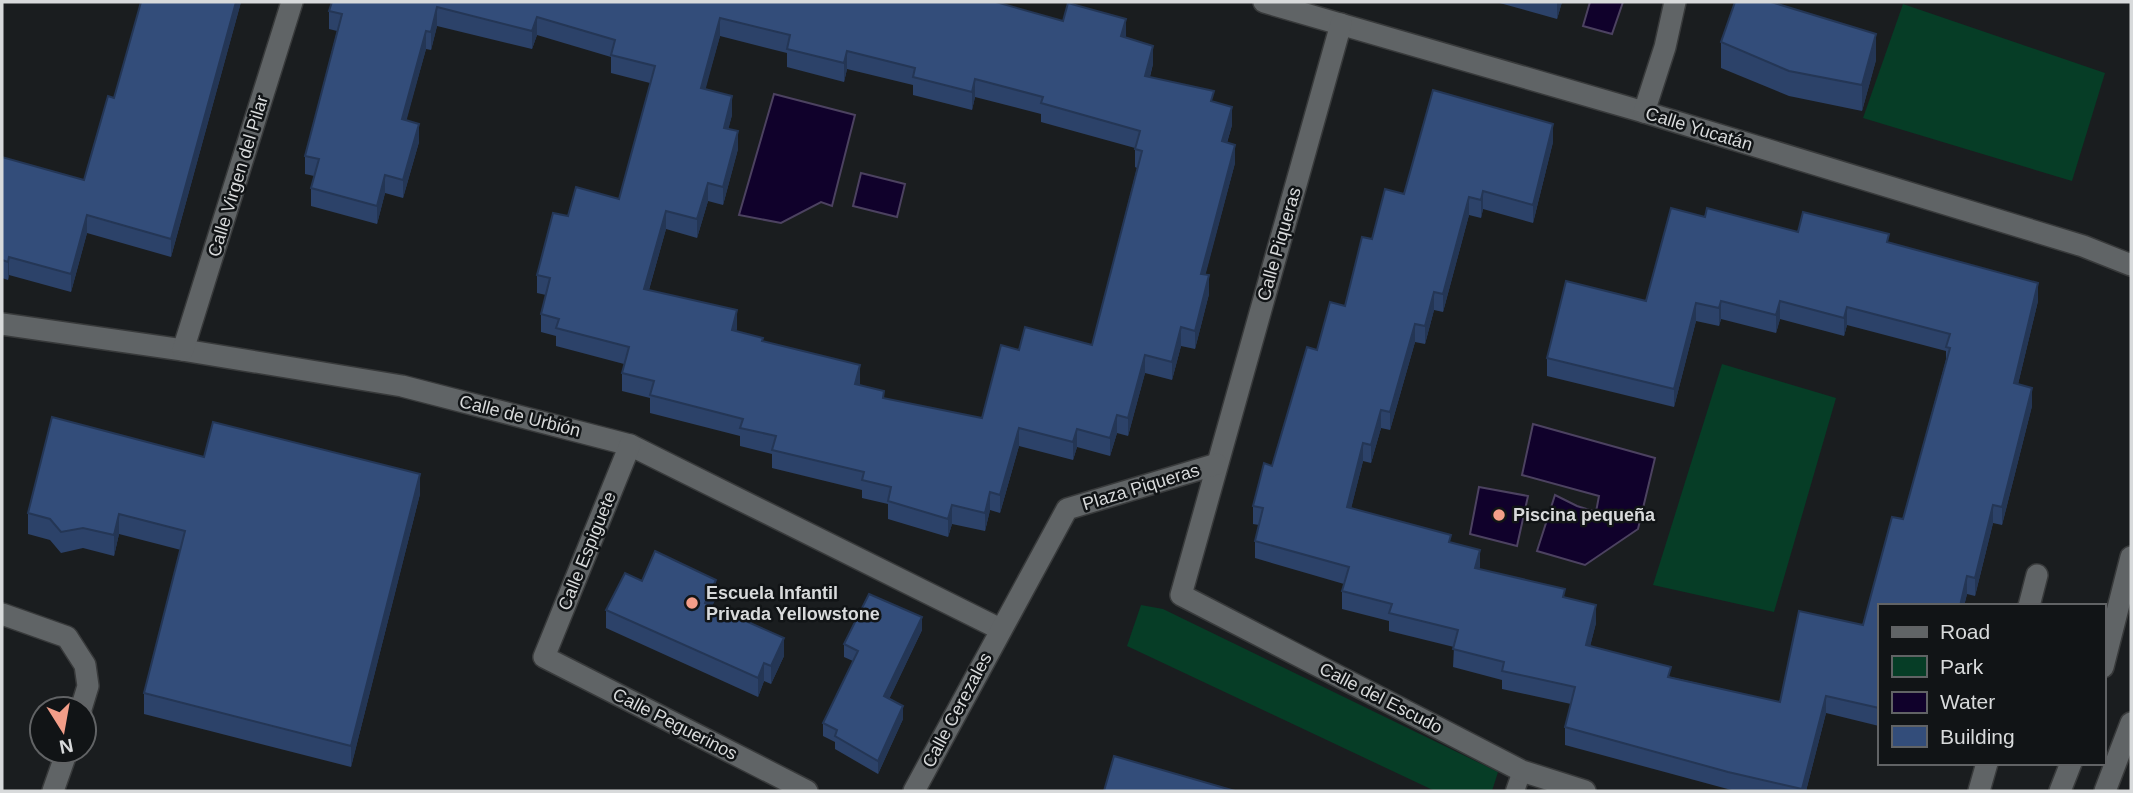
<svg xmlns="http://www.w3.org/2000/svg" width="2133" height="793" viewBox="0 0 2133 793" font-family="Helvetica,sans-serif">
<style>
.green{fill:#063d26}
.water{fill:#10012b;stroke:#4c4260;stroke-width:2}
.lines{fill:none;stroke-linecap:round;stroke-linejoin:round}
.lane-casing{stroke:#383a3b;stroke-width:21}
.street-casing{stroke:#383a3b;stroke-width:24}
.secondary-casing{stroke:#383a3b;stroke-width:24}
.lane{stroke:#606466;stroke-width:18}
.street{stroke:#606466;stroke-width:21}
.secondary{stroke:#606466;stroke-width:21}
.wall{fill:#2c4269;fill-rule:evenodd}
.shaded-wall{fill:#243655}
.building{fill:#334d7a;stroke:#243655;stroke-width:2;fill-rule:evenodd}
.poi-dot{fill:#f49e89;stroke:#111416;stroke-width:2.5}
.labels{text-anchor:middle;stroke-width:5;stroke-linejoin:round;paint-order:stroke}
.street-label{font-size:18px;fill:#d8dadb;stroke:#111416}
.poi-label{font-size:18px;font-weight:bold;fill:#d8dadb;stroke:#111416;text-anchor:start}
</style>
<rect width="100%" height="100%" fill="#1a1d1f"/>
<g class="green">
<polygon points="1903,4 2105,73 2072,181 1863,118"/>
<polygon points="1722,364 1836,398 1774,612 1653,585"/>
<polygon points="1141,605 1163,609 1498,772 1492,791 1435,791 1127,646"/>
</g>
<g class="water">
<polygon points="1590,2 1623,2 1612,34 1583,26"/>
<polygon points="774,94 855,115 832,206 821,202 781,223 739,215"/>
<polygon points="861,173 905,184 897,217 853,206"/>
<polygon points="1533,424 1655,458 1638,529 1585,565 1537,551 1555,495 1577,506 1596,512 1599,496 1522,475"/>
<polygon points="1479,487 1528,496 1517,546 1470,534"/>
</g>
<g class="lines">
<g class="lane-casing">
<polyline id="lane" points="1515,791 1522,771"/>
</g>
<g class="street-casing">
<g id="street">
<polyline points="1264,2 1644,112 2083,246 2131,265"/>
<polyline points="1341,24 1181,595 1522,771 1585,791"/>
<polyline points="1644,112 1665,47 1675,2"/>
<polyline points="2,324 183,350 402,386 630,445 1000,629"/>
<polyline points="183,350 292,2"/>
<polyline points="630,445 544,657 807,791"/>
<polyline points="2029,606 2037,575"/>
<polyline points="2,614 67,637 85,665 88,686 81,709"/>
<polyline points="53,791 67,751"/>
<polyline points="914,791 1067,509 1217,464"/>
<polyline points="1979,791 1987,763"/>
</g>
</g>
<g class="secondary-casing">
<g id="secondary">
<polyline points="2103,667 2131,557"/>
<polyline points="2060,791 2071,763"/>
<polyline points="2105,791 2131,723"/>
</g>
</g>
<use href="#lane" class="lane"/>
<use href="#street" class="street"/>
<use href="#secondary" class="secondary"/>
</g>
<g class="wall">
<polygon points="241,2 171,257 87,233 71,292 9,275 8,280 2,278 2,157 84,180 114,98"/>
<path d="M 332,2 L 999,2 L 999,3 L 1126,38 L 1153,64 L 1150,77 L 1214,102 L 1232,125 L 1227,143 L 1235,163 L 1205,275 L 1209,294 L 1195,349 L 1181,346 L 1172,380 L 1145,373 L 1128,436 L 1117,433 L 1110,456 L 1077,447 L 1073,460 L 1019,446 L 1000,513 L 990,510 L 985,531 L 952,524 L 948,537 L 888,519 L 888,504 L 862,498 L 862,490 L 772,468 L 772,454 L 740,446 L 740,436 L 650,413 L 650,398 L 622,391 L 622,373 L 624,364 L 556,346 L 556,336 L 541,332 L 541,314 L 546,295 L 537,293 L 537,275 L 568,216 L 619,199 L 650,83 L 611,73 L 611,57 L 537,35 L 532,49 L 437,26 L 431,50 L 426,49 L 406,120 L 419,142 L 403,198 L 385,193 L 377,224 L 311,206 L 311,188 L 314,176 L 305,174 L 305,156 L 337,31 L 329,29 L 329,11 ZM 720,36 L 787,53 L 787,67 L 844,82 L 847,69 L 913,85 L 913,95 L 972,110 L 975,97 L 1041,114 L 1041,122 L 1135,148 L 1135,167 L 1137,168 L 1092,345 L 1019,350 L 982,418 L 884,398 L 859,385 L 860,383 L 763,341 L 736,331 L 737,328 L 649,290 L 666,229 L 697,238 L 708,201 L 723,205 L 738,149 L 728,129 L 732,115 L 705,89 Z"/>
<polygon points="1496,2 1562,2 1557,19"/>
<polygon points="1721,42 1876,60 1862,111 1789,96 1721,68"/>
<polygon points="1553,142 1533,223 1483,209 1481,218 1469,215 1443,312 1434,310 1425,344 1415,342 1390,430 1381,428 1371,463 1363,461 1351,508 1451,542 1480,569 1565,597 1596,623 1590,646 1671,677 1780,702 1863,625 1903,519 1946,360 1946,351 1847,325 1844,336 1780,319 1776,333 1721,319 1719,326 1696,321 1674,407 1547,376 1547,358 1646,301 1705,217 1798,232 1889,242 2038,301 2018,384 2032,406 2002,525 1993,523 1975,596 1967,594 1964,606 1879,606 1879,726 1826,713 1806,791 1735,791 1565,745 1565,727 1571,704 1502,689 1502,680 1453,667 1454,647 1389,631 1389,621 1342,609 1342,591 1344,584 1255,558 1255,541 1259,525 1253,524 1253,506 1272,466 1317,350 1345,306 1372,239 1404,194"/>
<polygon points="204,457 420,494 351,767 144,714 144,693 181,550 119,534 114,556 83,548 61,553 50,540 28,534 28,513"/>
<polygon points="642,581 716,598 712,606 784,656 771,684 764,681 758,697 606,628 606,610"/>
<polygon points="922,630 889,699 903,719 878,774 835,749 835,742 823,736 823,723 853,661 844,657 844,644"/>
</g>
<g class="shaded-wall">
<polygon points="236,2 241,2 171,257 171,239"/>
<polygon points="1557,2 1562,2 1557,19"/>
<polygon points="437,7 437,26 431,50 431,32"/>
<polygon points="537,17 537,35 532,49 532,31"/>
<polygon points="720,18 720,36 701,106 701,88"/>
<polygon points="1126,19 1126,37 1121,36"/>
<polygon points="426,31 426,49 402,137 402,119"/>
<polygon points="1876,34 1876,60 1862,111 1862,85"/>
<polygon points="1153,46 1153,64 1145,94 1145,76"/>
<polygon points="847,51 847,69 844,82 844,63"/>
<polygon points="975,79 975,97 972,110 972,92"/>
<polygon points="732,96 732,115 724,146 724,128"/>
<polygon points="1232,107 1232,125 1222,159 1222,141"/>
<polygon points="419,124 419,142 403,198 403,180"/>
<polygon points="1553,124 1553,142 1533,223 1533,205"/>
<polygon points="738,131 738,149 723,205 723,187"/>
<polygon points="1235,145 1235,163 1201,292 1201,274"/>
<polygon points="385,175 385,193 377,224 377,206"/>
<polygon points="708,183 708,201 697,238 697,219"/>
<polygon points="1483,191 1483,209 1481,218 1481,200"/>
<polygon points="1469,197 1469,215 1443,312 1443,294"/>
<polygon points="666,211 666,229 644,307 644,289"/>
<polygon points="87,215 87,233 71,292 71,274"/>
<polygon points="9,257 9,275 8,280 8,262"/>
<polygon points="1209,275 1209,294 1195,349 1195,331"/>
<polygon points="2038,283 2038,301 2014,401 2014,383"/>
<polygon points="1434,292 1434,310 1425,344 1425,326"/>
<polygon points="1721,301 1721,319 1719,326 1719,308"/>
<polygon points="1780,301 1780,319 1776,333 1776,315"/>
<polygon points="1696,303 1696,321 1674,407 1674,389"/>
<polygon points="1847,307 1847,325 1844,336 1844,318"/>
<polygon points="737,310 737,328 732,348 732,330"/>
<polygon points="1415,324 1415,342 1390,430 1390,412"/>
<polygon points="1181,327 1181,346 1172,380 1172,362"/>
<polygon points="1145,355 1145,373 1128,436 1128,418"/>
<polygon points="860,365 860,383 855,403 855,384"/>
<polygon points="2032,388 2032,406 2002,525 2002,507"/>
<polygon points="1381,410 1381,428 1371,463 1371,445"/>
<polygon points="1117,415 1117,433 1110,456 1110,438"/>
<polygon points="1019,428 1019,446 1000,513 1000,495"/>
<polygon points="1077,429 1077,447 1073,460 1073,442"/>
<polygon points="1363,443 1363,461 1347,525 1347,507"/>
<polygon points="420,474 420,494 351,767 351,746"/>
<polygon points="990,492 990,510 985,531 985,513"/>
<polygon points="952,505 952,524 948,537 948,519"/>
<polygon points="1993,505 1993,523 1975,596 1975,578"/>
<polygon points="119,514 119,534 114,556 114,535"/>
<polygon points="1480,550 1480,567 1475,586 1475,568"/>
<polygon points="1967,576 1967,594 1964,606 1960,606"/>
<polygon points="716,580 716,598 705,621 705,603"/>
<polygon points="1596,605 1596,623 1586,663 1586,645"/>
<polygon points="922,617 922,630 884,710 884,696"/>
<polygon points="784,638 784,656 771,684 771,666"/>
<polygon points="764,663 764,681 758,697 758,678"/>
<polygon points="1826,696 1826,713 1806,791 1802,791"/>
<polygon points="903,706 903,719 878,774 878,761"/>
</g>
<g class="building">
<polygon points="141,2 236,2 171,239 87,215 71,274 9,257 8,262 2,260 2,157 84,180 108,96 114,98"/>
<path d="M 332,2 L 996,2 L 1063,21 L 1068,3 L 1126,19 L 1121,36 L 1153,46 L 1145,76 L 1214,91 L 1211,101 L 1232,107 L 1222,141 L 1235,145 L 1201,274 L 1209,275 L 1195,331 L 1181,327 L 1172,362 L 1145,355 L 1128,418 L 1117,415 L 1110,438 L 1077,429 L 1073,442 L 1019,428 L 1000,495 L 990,492 L 985,513 L 952,505 L 948,519 L 888,501 L 891,487 L 862,480 L 864,472 L 772,450 L 776,436 L 740,428 L 743,419 L 650,395 L 654,381 L 622,373 L 629,347 L 556,328 L 559,319 L 541,314 L 550,278 L 537,275 L 553,213 L 568,216 L 576,187 L 619,199 L 655,66 L 611,55 L 615,40 L 537,17 L 532,31 L 437,7 L 431,32 L 426,31 L 402,119 L 419,124 L 403,180 L 385,175 L 377,206 L 311,188 L 319,159 L 305,156 L 342,14 L 329,11 ZM 720,18 L 790,35 L 787,49 L 844,63 L 847,51 L 915,68 L 913,77 L 972,92 L 975,79 L 1043,97 L 1041,103 L 1140,131 L 1135,149 L 1142,151 L 1092,345 L 1025,327 L 1019,350 L 1001,345 L 982,418 L 883,398 L 884,391 L 855,384 L 860,365 L 762,341 L 763,338 L 732,330 L 737,310 L 644,289 L 666,211 L 697,219 L 708,183 L 723,187 L 738,131 L 724,128 L 732,96 L 701,88 Z"/>
<polygon points="1735,2 1771,2 1876,34 1862,85 1789,71 1721,42"/>
<polygon points="1433,90 1553,124 1533,205 1483,191 1481,200 1469,197 1443,294 1434,292 1425,326 1415,324 1390,412 1381,410 1371,445 1363,443 1347,507 1451,535 1449,542 1480,550 1475,568 1565,589 1563,597 1596,605 1586,645 1671,667 1668,677 1780,702 1799,611 1863,625 1892,517 1903,519 1950,348 1946,347 1950,334 1847,307 1844,318 1780,301 1776,315 1721,301 1719,308 1696,303 1674,389 1547,358 1566,281 1646,301 1671,208 1705,217 1707,208 1798,232 1803,212 1889,234 1887,242 2038,283 2014,383 2032,388 2002,507 1993,505 1975,578 1967,576 1960,606 1879,606 1879,708 1826,696 1802,789 1728,772 1565,727 1575,687 1502,671 1504,662 1453,649 1458,630 1389,613 1392,604 1342,591 1349,567 1255,541 1263,508 1253,506 1264,463 1272,466 1307,347 1317,350 1330,302 1345,306 1362,237 1372,239 1385,189 1404,194"/>
<polygon points="52,417 204,457 213,422 420,474 351,746 144,693 185,531 119,514 114,535 83,528 61,532 50,519 28,513"/>
<polygon points="655,551 716,580 705,603 784,638 771,666 764,663 758,678 606,610 625,573 642,581"/>
<polygon points="869,594 922,617 884,696 903,706 878,761 835,736 837,730 823,723 858,651 844,644"/>
<polygon points="1114,756 1235,791 1104,791"/>
</g>
<g class="poi-dot">
<circle cx="1499" cy="515" r="7"/>
<circle cx="692" cy="603" r="7"/>
</g>
<g class="labels">
<g class="street-label">
<text transform="translate(1699 129) rotate(17)" y="6">Calle Yucatán</text>
<text transform="translate(238 176) rotate(-73)" y="6">Calle Virgen del Pilar</text>
<text transform="translate(1279 244) rotate(-74)" y="6">Calle Piqueras</text>
<text transform="translate(520 416) rotate(14)" y="6">Calle de Urbión</text>
<text transform="translate(1141 487) rotate(-17)" y="6">Plaza Piqueras</text>
<text transform="translate(587 551) rotate(-68)" y="6">Calle Espiguete</text>
<text transform="translate(1381 698) rotate(27)" y="6">Calle del Escudo</text>
<text transform="translate(957 710) rotate(-62)" y="6">Calle Cerezales</text>
<text transform="translate(675 724) rotate(27)" y="6">Calle Peguerinos</text>
</g>
<g class="poi-label">
<text x="1513" y="521">Piscina pequeña</text>
<text x="706" y="599">Escuela Infantil<tspan x="706" dy="21">Privada Yellowstone</tspan></text>
</g>
</g>
<rect width="2133" height="793" fill="none" stroke="#d8dadb" stroke-width="7"/>
<rect x="1878" y="604" width="228" height="161" fill="#111416" stroke="#616365" stroke-width="2"/>
<rect x="1892" y="627" width="35" height="10" fill="#606466" stroke="#616365" stroke-width="2"/>
<text x="1940" y="639" font-size="21" fill="#d8dadb">Road</text>
<rect x="1892" y="656" width="35" height="21" fill="#063d26" stroke="#616365" stroke-width="2"/>
<text x="1940" y="674" font-size="21" fill="#d8dadb">Park</text>
<rect x="1892" y="692" width="35" height="21" fill="#10012b" stroke="#616365" stroke-width="2"/>
<text x="1940" y="709" font-size="21" fill="#d8dadb">Water</text>
<rect x="1892" y="726" width="35" height="21" fill="#334d7a" stroke="#616365" stroke-width="2"/>
<text x="1940" y="744" font-size="21" fill="#d8dadb">Building</text>
<g transform="translate(63 730) rotate(169)"><circle r="33" fill="#111416" stroke="#616365" stroke-width="2"/>
<path d="M0-5L12 26L0 18L-12 26Z" fill="#f49e89"/>
<text y="-10" font-size="19" font-weight="bold" text-anchor="middle" fill="#d8dadb">N</text>
</g>
</svg>
